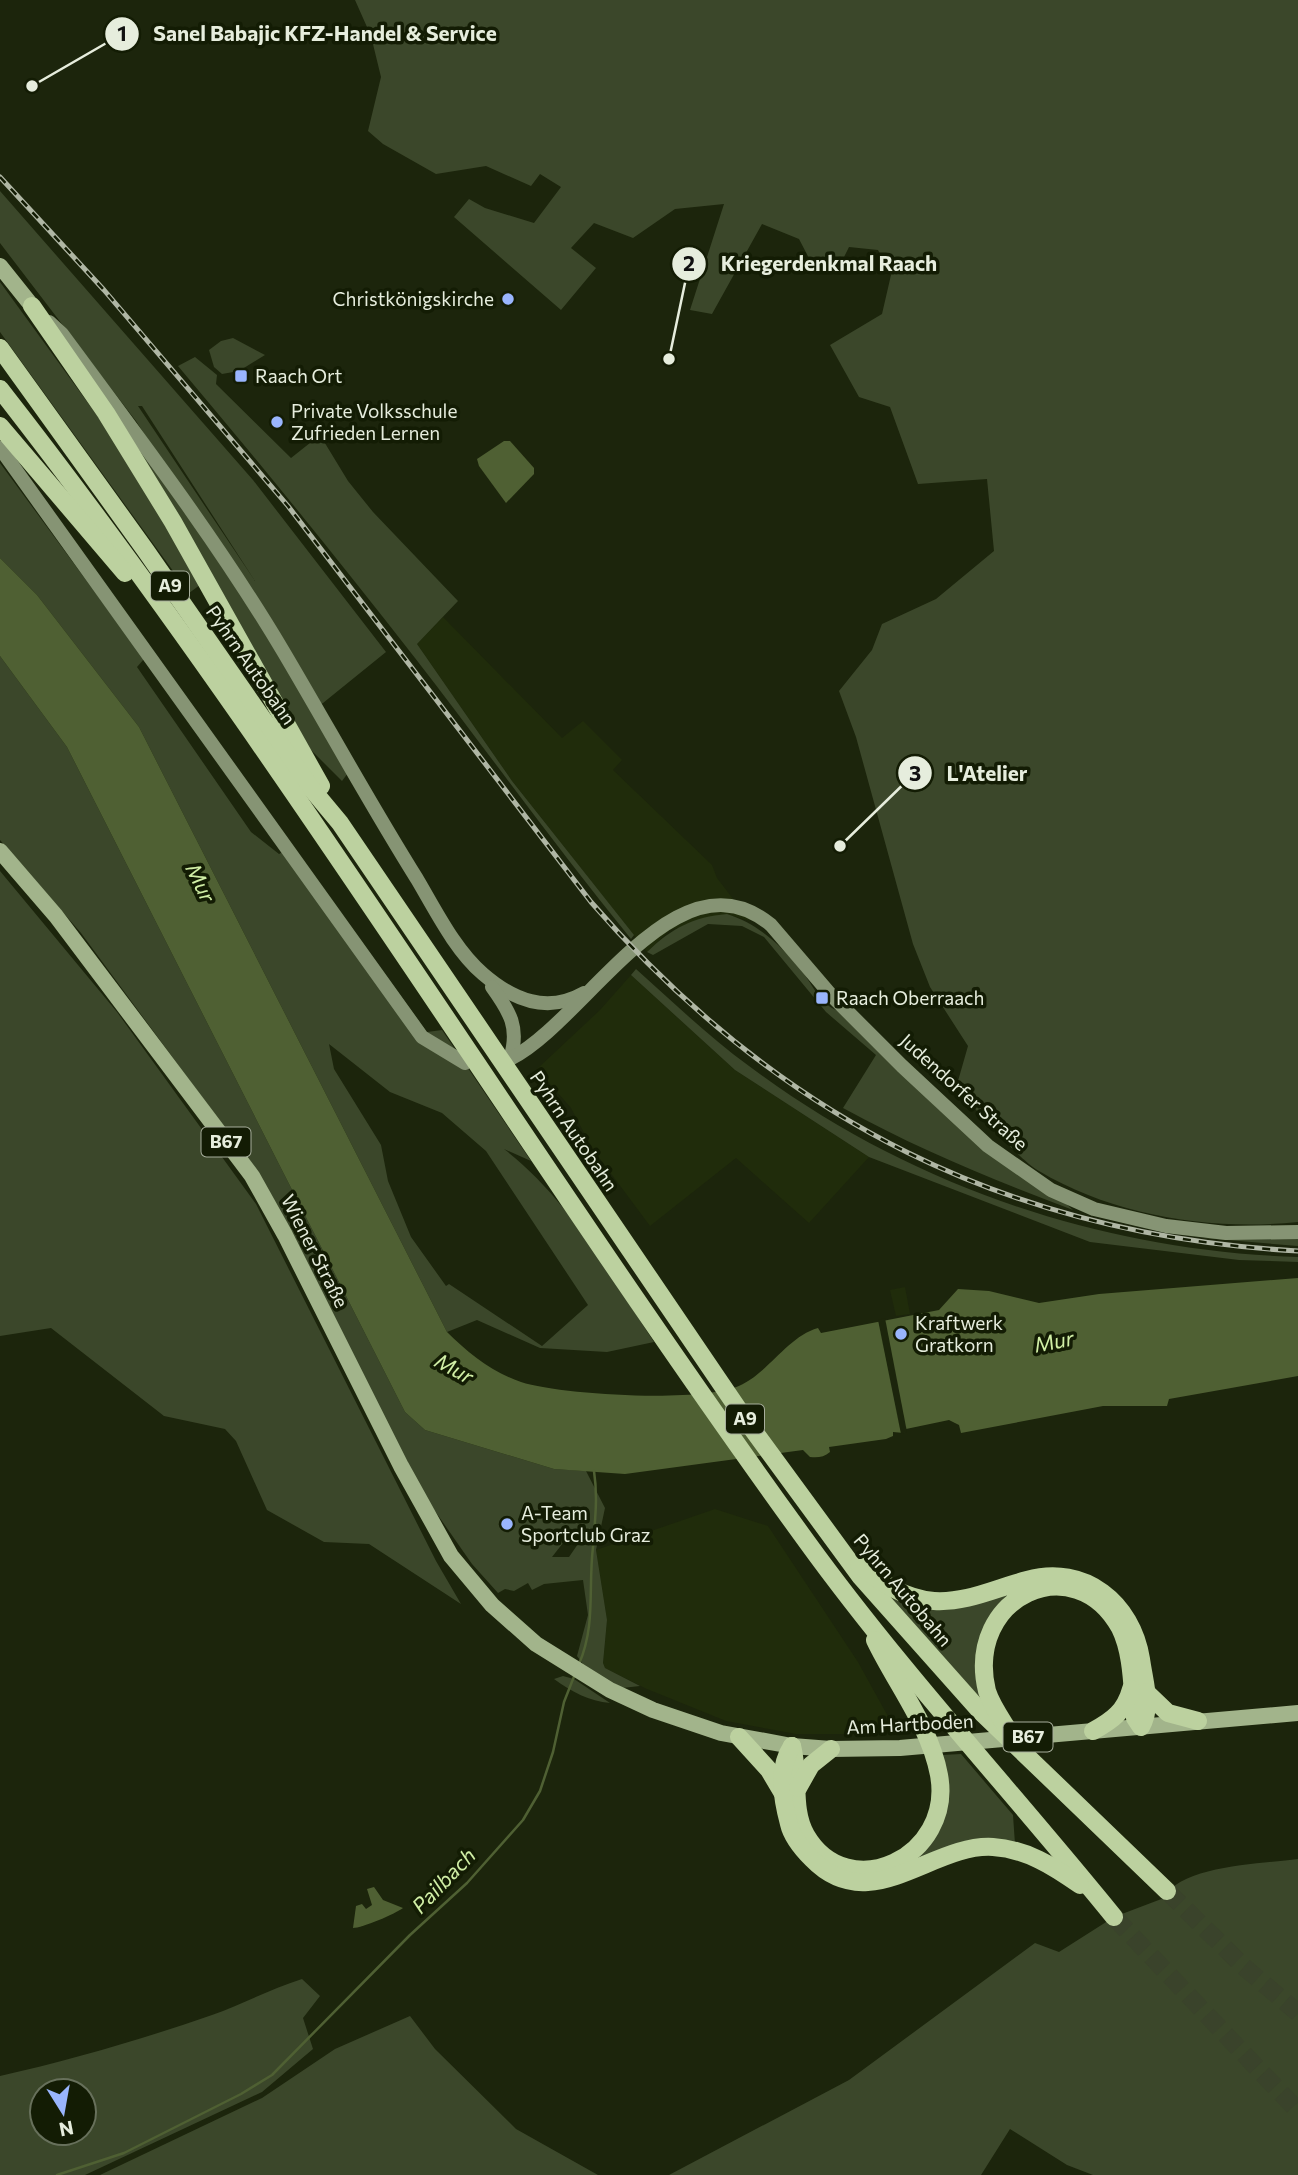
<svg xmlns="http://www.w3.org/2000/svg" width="1298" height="2175" viewBox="0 0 1298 2175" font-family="Commissioner,sans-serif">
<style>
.built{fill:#202c0b}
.green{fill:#3b472a;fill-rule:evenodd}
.water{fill:#4f6033}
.pier{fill:#1c250c}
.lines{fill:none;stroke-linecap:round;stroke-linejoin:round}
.stream{stroke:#4f6033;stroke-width:2.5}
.motorway-tunnel{stroke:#3a432b;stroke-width:18;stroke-dasharray:18 9;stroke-linecap:butt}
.secondary{stroke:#869474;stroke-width:14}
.primary{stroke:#a2b48b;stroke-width:16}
.motorway{stroke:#bcd19f;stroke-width:18}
.rail-casing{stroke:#afb6a4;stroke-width:5}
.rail{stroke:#131c04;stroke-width:2.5;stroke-dasharray:8;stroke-linecap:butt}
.poi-dot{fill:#99b5fd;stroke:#131c04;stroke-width:2.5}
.labels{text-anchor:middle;stroke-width:7;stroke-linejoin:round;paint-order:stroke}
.shield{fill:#131c04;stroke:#a7ae9c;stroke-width:2}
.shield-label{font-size:18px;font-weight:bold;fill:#e6eddd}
.poi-label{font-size:19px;fill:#e6eddd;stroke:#131c04;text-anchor:start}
.street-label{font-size:19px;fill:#e6eddd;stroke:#131c04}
.water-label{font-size:21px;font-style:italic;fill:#d1efa6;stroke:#131c04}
.leader{fill:none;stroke:#e6eddd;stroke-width:2.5}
.callout-dot{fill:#e6eddd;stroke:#131c04;stroke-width:2.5}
.mark-label{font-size:21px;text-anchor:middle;font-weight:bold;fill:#111}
.callout-label{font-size:21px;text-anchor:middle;font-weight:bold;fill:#e6eddd;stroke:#131c04;stroke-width:7;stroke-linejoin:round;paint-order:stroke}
</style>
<rect width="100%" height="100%" fill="#1c250c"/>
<g class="built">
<polygon points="443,617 562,738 583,721 622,760 613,770 712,865 717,878 750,921 727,914 670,930 647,952 512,781 417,644"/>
<polygon points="631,975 735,1070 869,1157 809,1223 736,1158 650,1226 592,1148 571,1108 537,1069 600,1010"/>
<polygon points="905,1287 910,1314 896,1316 890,1290"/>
<polygon points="715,1509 768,1526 858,1662 890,1720 866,1734 796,1734 726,1721 647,1689 605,1668 603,1663 607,1620 596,1550"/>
</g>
<g class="green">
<path d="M 355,0 L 1298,0 L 1298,1222 C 1212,1231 1114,1216 1039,1171 C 1017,1158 976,1109 956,1088 L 968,1046 L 930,987 L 913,944 L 856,737 L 839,691 L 872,650 L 882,624 L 936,599 L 994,551 L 987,479 L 918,484 L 890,407 L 859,397 L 830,345 L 882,314 L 891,275 L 878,250 L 849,247 L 836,273 L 811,262 L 799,239 L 762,224 L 712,314 L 690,310 L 724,204 L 675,209 L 633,238 L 594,223 L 571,248 L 596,268 L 561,310 L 454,217 L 469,199 L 485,208 L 534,223 L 561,187 L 540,174 L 531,186 L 486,166 L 436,174 L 383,144 L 368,131 L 381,77 L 371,36 Z"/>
<path d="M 0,191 L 253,480 L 386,652 L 323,703 L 319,705 L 136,421 L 0,243 ZM 138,406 L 142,406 L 255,581 Z"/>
<polygon points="0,282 120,447 200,585 189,593 0,332"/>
<polygon points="233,338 265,355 239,371 222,374 214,367 209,350 221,341"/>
<path d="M 195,357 L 217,375 L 216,384 L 291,458 L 320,435 L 348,481 L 373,512 L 458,601 L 417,644 L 512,781 L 634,935 L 631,939 C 556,847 487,751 415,658 C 338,559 259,462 178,366 Z"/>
<polygon points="140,445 265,631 348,773 342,781 302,741 135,448"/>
<path d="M 0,463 L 144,659 L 137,667 L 251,832 L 279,854 L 293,847 L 427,1032 L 442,1030 L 531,1161 L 504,1149 C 569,1199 609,1274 654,1342 L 607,1352 L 540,1348 L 477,1320 L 447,1332 L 139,727 L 37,595 L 0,558 ZM 329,1044 L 390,1092 L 442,1113 L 486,1151 L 588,1305 L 542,1346 L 449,1284 L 446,1286 L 411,1237 L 388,1181 L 381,1145 L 334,1069 Z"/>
<path d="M 0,656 L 67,747 L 405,1412 L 425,1430 L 554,1469 L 586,1471 L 605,1508 L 596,1550 L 607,1620 L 603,1663 L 605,1668 L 640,1686 L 622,1688 L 583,1664 L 577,1656 L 588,1615 L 583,1580 L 544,1584 L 532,1590 L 528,1583 L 514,1591 L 505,1589 L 498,1593 L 472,1564 L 428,1501 L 238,1146 L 81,933 L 0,840 ZM 570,1534 L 580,1541 L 569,1557 L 552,1557 Z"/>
<polygon points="0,871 117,1012 256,1204 436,1561 461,1604 369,1544 324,1542 267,1510 236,1441 225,1429 164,1416 51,1328 0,1336"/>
<path d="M 727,914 C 759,924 783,947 804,974 C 816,990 820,1005 841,1012 L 938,1109 L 1051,1190 L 1073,1210 C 993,1180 918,1149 843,1108 L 876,1055 L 826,1012 L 764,937 L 742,926 L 708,924 L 653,955 L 647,952 C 672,928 693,917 727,914 Z"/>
<path d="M 636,969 C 673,1002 709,1037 749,1066 C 907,1185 1101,1251 1298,1257 L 1298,1262 L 1239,1260 L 1090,1242 L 869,1157 L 735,1070 L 631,975 Z"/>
<polygon points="1298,1235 1298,1246 1203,1238"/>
<polygon points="1076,1583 1131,1648 1078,1586 1000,1606 987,1707 890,1596 901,1598"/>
<path d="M 563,1676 L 574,1679 L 610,1703 C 589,1701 572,1692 554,1679 Z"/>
<polygon points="961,1754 1013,1815 1015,1844 915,1865 839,1871 836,1867 921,1854 935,1836 942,1755"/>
<path d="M 1298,1859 L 1298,2175 L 1093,2175 L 1067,2165 L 1010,2129 L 981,2175 L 669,2175 L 849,2080 L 1035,1943 L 1059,1952 L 1114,1917 L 1164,1898 C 1180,1865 1264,1864 1298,1859 Z"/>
<path d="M 302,1979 L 320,1996 L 303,2018 L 313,2049 L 262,2092 L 85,2175 L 0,2175 L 0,2076 C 71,2060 143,2039 212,2015 C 242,2004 271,1989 302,1979 ZM 42,2091 L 84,2091 L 84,2133 L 42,2133 Z"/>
<polygon points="410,2016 435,2049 516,2129 598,2175 100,2175 262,2098 335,2049"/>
</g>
<g class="water">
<polygon points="504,441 510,441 534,468 534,474 506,503 479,466 477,459"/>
<path d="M 0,558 L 37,595 L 139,727 L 447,1332 C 468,1353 492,1372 521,1382 C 561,1395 707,1404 743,1384 C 770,1370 789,1336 818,1328 L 821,1333 L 939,1310 L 958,1289 L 989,1291 L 1039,1303 L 1099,1294 L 1298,1278 L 1298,1376 L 1169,1399 L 1167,1406 L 1103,1406 L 961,1433 L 959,1425 L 949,1420 L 906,1429 L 904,1433 L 893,1432 L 893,1436 L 886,1439 L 829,1447 L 830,1452 C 824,1457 818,1458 810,1457 L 803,1450 L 625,1474 L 554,1469 L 425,1430 L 405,1412 L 67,747 L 0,656 Z"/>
<path d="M 374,1887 L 383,1900 L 403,1908 C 395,1914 362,1928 353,1928 L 356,1906 L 362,1904 L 366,1909 L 372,1905 L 367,1889 Z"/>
</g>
<polygon class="pier" points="885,1318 907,1432 901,1434 878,1320"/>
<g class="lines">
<g class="stream">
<path d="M 579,1664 C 596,1625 588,1588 593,1547 C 595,1519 598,1498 594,1471"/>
<polyline points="57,2175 124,2153 241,2094 272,2075 410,1935 467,1883 523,1820 540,1791 553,1752 564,1702 575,1674"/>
</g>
<g class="motorway-tunnel">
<polyline points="1167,1891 1243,1966 1298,2013"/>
<polyline points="1114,1917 1298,2111"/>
</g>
<g class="secondary">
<path d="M 49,322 L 62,334 C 138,437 217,540 283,651 C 328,727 370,804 417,879 C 436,911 455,950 483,974 C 513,1000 547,1014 584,993"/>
<polyline points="0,448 422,1037 465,1063"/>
<path d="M 492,987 C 510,1012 520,1028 510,1059"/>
<path d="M 510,1059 C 586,1021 677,847 771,925 L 831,995 L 902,1066 L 988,1146 L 1051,1190 L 1094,1209 L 1166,1226 L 1226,1233 L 1298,1232"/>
</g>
<g class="primary">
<polyline points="0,266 32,306"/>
<polyline points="0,851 56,916 252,1176 285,1235 401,1466 451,1556 492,1605 536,1644 610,1690 653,1710 721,1733 792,1746 831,1749 900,1748 1298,1713"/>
</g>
<g class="motorway">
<polyline points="32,306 106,413 173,522 321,786"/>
<polyline points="0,348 146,551 310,787 340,823 745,1419 860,1576 980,1711 1167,1891"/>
<path d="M 0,389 C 289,759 531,1162 807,1542 C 902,1673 1012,1791 1114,1917"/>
<polyline points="0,426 125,573"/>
<path d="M 859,1564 C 878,1582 906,1599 934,1601 C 967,1603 996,1588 1027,1580 C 1085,1564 1132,1603 1141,1659 C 1144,1682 1153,1706 1141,1727 L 1135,1718 C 1132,1690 1133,1654 1120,1628 C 1075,1546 964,1596 987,1691 C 991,1704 1000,1717 1007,1728"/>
<polyline points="1146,1692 1168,1713 1198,1721"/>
<path d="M 1093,1731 C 1113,1720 1125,1711 1131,1689"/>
<polyline points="739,1737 769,1770 782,1792"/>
<path d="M 792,1746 C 800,1775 791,1809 806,1835 C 848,1907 954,1857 939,1775 C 930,1726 896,1684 875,1640"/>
<path d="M 792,1746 C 777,1769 782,1798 789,1824 C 792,1837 802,1849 812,1859 C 870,1919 932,1843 993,1847 C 1026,1849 1053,1866 1080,1885"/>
<polyline points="798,1788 811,1765 831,1749"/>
</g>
<g class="rail-casing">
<path id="rail" d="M 0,177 L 104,290 L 288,506 L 591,902 C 780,1120 1009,1235 1298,1251"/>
</g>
<use href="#rail" class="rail"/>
</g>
<g class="poi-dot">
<circle cx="508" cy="299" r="7"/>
<rect x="234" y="369" width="14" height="14" rx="3.5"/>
<circle cx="277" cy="422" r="7"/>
<rect x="815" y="991" width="14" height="14" rx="3.5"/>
<circle cx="901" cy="1334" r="7"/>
<circle cx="507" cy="1524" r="7"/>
</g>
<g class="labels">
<g class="shield">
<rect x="151" y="571.5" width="38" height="29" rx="5"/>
<rect x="201.5" y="1127.5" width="49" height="29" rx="5"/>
<rect x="726" y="1404.5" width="38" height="29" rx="5"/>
<rect x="1003.5" y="1722.5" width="49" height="29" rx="5"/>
</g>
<g class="shield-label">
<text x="170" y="592">A9</text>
<text x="226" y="1148">B67</text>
<text x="745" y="1425">A9</text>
<text x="1028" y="1743">B67</text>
</g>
<g class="poi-label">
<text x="494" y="306" text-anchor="end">Christkönigskirche</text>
<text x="255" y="383">Raach Ort</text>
<text x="291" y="418">Private Volksschule<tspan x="291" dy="22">Zufrieden Lernen</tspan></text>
<text x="836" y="1005">Raach Oberraach</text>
<text x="915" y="1330">Kraftwerk<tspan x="915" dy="22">Gratkorn</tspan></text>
<text x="521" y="1520">A-Team<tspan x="521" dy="22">Sportclub Graz</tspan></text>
</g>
<g class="street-label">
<text transform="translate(251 665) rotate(55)" y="7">Pyhrn Autobahn</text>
<text transform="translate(964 1092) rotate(42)" y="7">Judendorfer Straße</text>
<text transform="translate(574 1131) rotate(56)" y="7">Pyhrn Autobahn</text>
<text transform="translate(315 1251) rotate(63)" y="7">Wiener Straße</text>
<text transform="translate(903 1590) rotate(50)" y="7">Pyhrn Autobahn</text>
<text transform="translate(910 1724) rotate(-3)" y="7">Am Hartboden</text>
</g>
<g class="water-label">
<text transform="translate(200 883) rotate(64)" y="7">Mur</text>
<text transform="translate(1054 1342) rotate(-11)" y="7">Mur</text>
<text transform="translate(454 1369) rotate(29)" y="7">Mur</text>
<text transform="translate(444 1881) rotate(-46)" y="7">Pailbach</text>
</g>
</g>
<path class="leader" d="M32 86L122 34M669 359L689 264M840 846L915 773"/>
<g class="callout-dot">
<circle cx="32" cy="86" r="7"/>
<circle cx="669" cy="359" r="7"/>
<circle cx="840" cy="846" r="7"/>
<circle cx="122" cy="34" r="18"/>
<circle cx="689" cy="264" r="18"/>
<circle cx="915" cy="773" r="18"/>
</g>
<g class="mark-label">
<text x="122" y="41">1</text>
<text x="689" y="271">2</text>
<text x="915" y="781">3</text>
</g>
<g class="callout-label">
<text x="325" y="41">Sanel Babajic KFZ-Handel &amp; Service</text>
<text x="829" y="271">Kriegerdenkmal Raach</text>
<text x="987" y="781">L'Atelier</text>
</g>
<g transform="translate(63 2112) rotate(169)"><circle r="33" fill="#131c04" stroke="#67705b" stroke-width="2"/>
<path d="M0-5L12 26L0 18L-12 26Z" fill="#99b5fd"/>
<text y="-10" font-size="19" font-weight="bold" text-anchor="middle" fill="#e6eddd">N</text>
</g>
</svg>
